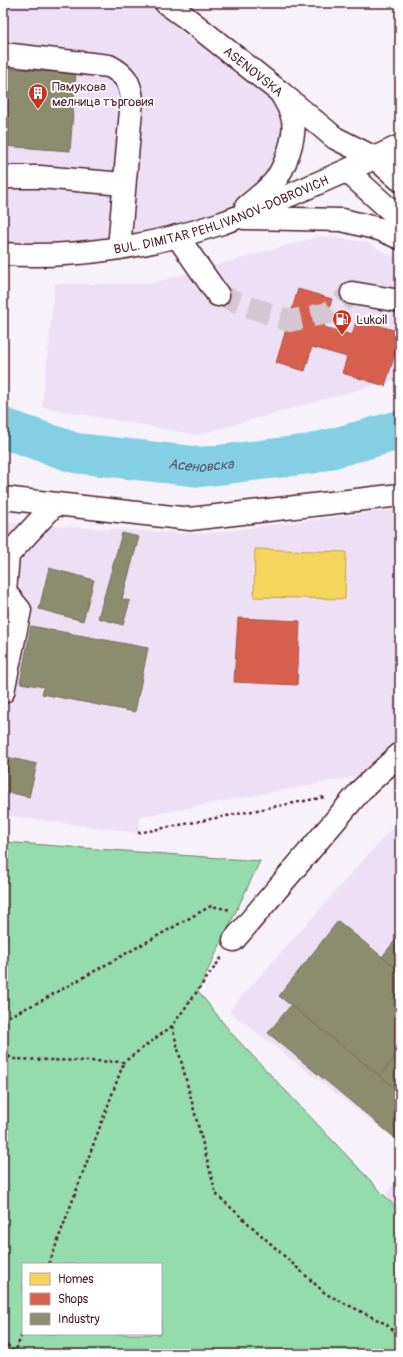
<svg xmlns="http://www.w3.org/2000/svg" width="403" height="1357" viewBox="0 0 403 1357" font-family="Pangolin,sans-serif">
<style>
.built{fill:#ede0f4}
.green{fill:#94dcab;stroke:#6f7e6b;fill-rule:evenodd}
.homes{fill:#f6d55c;stroke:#c29e4d}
.shops{fill:#d6604d;stroke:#ac4c43}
.industry{fill:#8c8c6e;stroke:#786b5a}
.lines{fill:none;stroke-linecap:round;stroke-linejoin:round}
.river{stroke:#84cfe4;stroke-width:40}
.minor-tunnel{stroke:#d4c7d1;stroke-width:22;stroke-dasharray:22 11;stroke-linecap:butt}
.minor-casing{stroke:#4a1f2b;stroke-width:25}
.major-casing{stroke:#4a1f2b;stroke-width:25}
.path{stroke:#4a1f2b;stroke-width:2.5;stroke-dasharray:3 3;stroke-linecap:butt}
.minor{stroke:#fff;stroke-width:22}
.major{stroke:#fff;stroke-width:22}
.labels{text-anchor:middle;stroke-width:4;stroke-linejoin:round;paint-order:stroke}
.street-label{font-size:13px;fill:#4a1f2b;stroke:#fff}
.poi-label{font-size:13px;fill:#4a1f2b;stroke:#fff;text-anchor:start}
.water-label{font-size:14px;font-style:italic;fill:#5b5462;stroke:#fff}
</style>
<rect width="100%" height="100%" fill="#f7f1fa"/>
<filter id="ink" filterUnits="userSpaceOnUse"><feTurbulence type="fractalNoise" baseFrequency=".025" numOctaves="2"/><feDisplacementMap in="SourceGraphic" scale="8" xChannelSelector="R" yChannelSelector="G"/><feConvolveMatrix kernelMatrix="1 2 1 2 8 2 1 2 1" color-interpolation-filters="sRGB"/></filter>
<g filter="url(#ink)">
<g class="built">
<polygon points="3,3 166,3 280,92 289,151 218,224 3,254"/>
<polygon points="321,236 366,242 400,261 400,378 197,435 42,407 55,284 149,284"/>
<polygon points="400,509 400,736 358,776 140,817 138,833 3,815 3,523 201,534"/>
<polygon points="400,819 400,1143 229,1011"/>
<polygon points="400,1177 400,1212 384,1197"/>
</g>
<path class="green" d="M 3,842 L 260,861 L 198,991 L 232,1034 L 400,1212 L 400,1354 L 3,1354 ZM 23,1264 L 161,1264 L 161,1334 L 23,1334 Z"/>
<polygon class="homes" points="255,549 346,552 345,599 254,597"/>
<g class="shops">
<polygon points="298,289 332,299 324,327 352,335 357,319 400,332 400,338 385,386 342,373 347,357 312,347 305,371 276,363"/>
<polygon points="238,618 300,621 297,685 234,682"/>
</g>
<g class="industry">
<polygon points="3,68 76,73 70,151 3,146"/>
<polygon points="122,533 139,537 122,599 130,601 123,625 98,618"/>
<polygon points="49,568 94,580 83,621 39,609"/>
<polygon points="31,626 148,648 135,712 42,694 44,687 20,683"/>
<polygon points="3,756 37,764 29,797 3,791"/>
<polygon points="338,921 400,971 400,1051 380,1076 279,996"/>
<polygon points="400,934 400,971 382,957"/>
<polygon points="291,1005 400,1092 400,1142 268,1033"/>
<polygon points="400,1051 400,1092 380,1076"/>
</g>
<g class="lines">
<path class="river" id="s1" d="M 3,428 L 75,453 L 201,467 L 311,454 L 400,430"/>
<polyline class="minor-tunnel" points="218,295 289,321 328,313 352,293"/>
<g class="minor-casing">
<g id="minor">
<path id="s2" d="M 166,3 L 184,16 L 280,92 L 335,138 L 375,158"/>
<path d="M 3,54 L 109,66 C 125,74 130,82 132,99 L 119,248"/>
<polyline points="3,177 40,177 124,184"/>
<polyline points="177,236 218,295"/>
<polyline points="352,293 400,301"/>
<polyline points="3,498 190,519 400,495"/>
<polyline points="3,692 20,610 5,592 8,555 54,505"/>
<polyline points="234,940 361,790 400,754"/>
</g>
</g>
<g class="major-casing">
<g id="major">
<polyline points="375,158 400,180"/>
<polyline points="347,171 400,219"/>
<path d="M 246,207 C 256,199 266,191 274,182 C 285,168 296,137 293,120 C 291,110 285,100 280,92"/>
<polyline points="244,218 342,220 379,229 400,238"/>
<path id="s3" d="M 3,254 C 72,259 153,246 219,224 C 240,217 260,208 281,199 C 321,182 360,165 400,146"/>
</g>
</g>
<g class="path">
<polyline points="138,833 325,797"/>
<polyline points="3,1019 41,1001 211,906 231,910"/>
<polyline points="172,1026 216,1194 326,1294 386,1324 400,1337"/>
<polyline points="3,1053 13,1059 124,1062 172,1026 222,957"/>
<polyline points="49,1264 124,1062"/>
<polyline points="3,1341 15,1352"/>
<polyline points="13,1354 15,1352 23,1332"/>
</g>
<use href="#minor" class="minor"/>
<use href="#major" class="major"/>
</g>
</g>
<defs>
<g id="building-pin" transform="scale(1)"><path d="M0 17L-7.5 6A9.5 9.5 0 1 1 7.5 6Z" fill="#c8321e" stroke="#fff"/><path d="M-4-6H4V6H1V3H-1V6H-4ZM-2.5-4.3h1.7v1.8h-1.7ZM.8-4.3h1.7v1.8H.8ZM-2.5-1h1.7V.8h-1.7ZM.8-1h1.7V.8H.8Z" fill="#fff"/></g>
<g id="fuel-pin" transform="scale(1)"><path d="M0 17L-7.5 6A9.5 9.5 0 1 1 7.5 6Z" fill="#c8321e" stroke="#fff"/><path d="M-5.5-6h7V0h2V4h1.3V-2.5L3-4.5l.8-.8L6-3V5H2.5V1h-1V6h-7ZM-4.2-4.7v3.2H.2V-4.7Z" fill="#fff"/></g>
</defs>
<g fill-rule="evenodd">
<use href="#building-pin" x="38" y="93"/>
<use href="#fuel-pin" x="342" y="319"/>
</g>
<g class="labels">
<g class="street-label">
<text dy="5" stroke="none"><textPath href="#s2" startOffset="111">ASENOVSKA</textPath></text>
<text dy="5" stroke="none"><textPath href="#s3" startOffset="224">BUL. DIMITAR PEHLIVANOV-DOBROVICH</textPath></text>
</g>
<g class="poi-label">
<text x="52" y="91">Памукова<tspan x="52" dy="15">мелница търговия</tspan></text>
<text x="356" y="324">Lukoil</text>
</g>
<g class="water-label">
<text dy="5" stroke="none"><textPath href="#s1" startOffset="203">Асеновска</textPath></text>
</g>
</g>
<rect width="403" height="1357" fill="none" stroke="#fff" stroke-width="16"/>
<rect x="8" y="8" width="387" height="1341" fill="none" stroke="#4a1f2b" stroke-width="1.5" filter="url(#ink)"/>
<rect x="22" y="1263" width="140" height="72" fill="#ffffff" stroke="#b7a5aa"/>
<rect x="30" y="1273" width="20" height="12" fill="#f6d55c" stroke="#b7a5aa"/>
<text x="58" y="1283" font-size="12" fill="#4a1f2b">Homes</text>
<rect x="30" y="1293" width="20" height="12" fill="#d6604d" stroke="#b7a5aa"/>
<text x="58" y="1303" font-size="12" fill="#4a1f2b">Shops</text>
<rect x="30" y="1313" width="20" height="12" fill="#8c8c6e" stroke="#b7a5aa"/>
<text x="58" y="1323" font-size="12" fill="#4a1f2b">Industry</text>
</svg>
